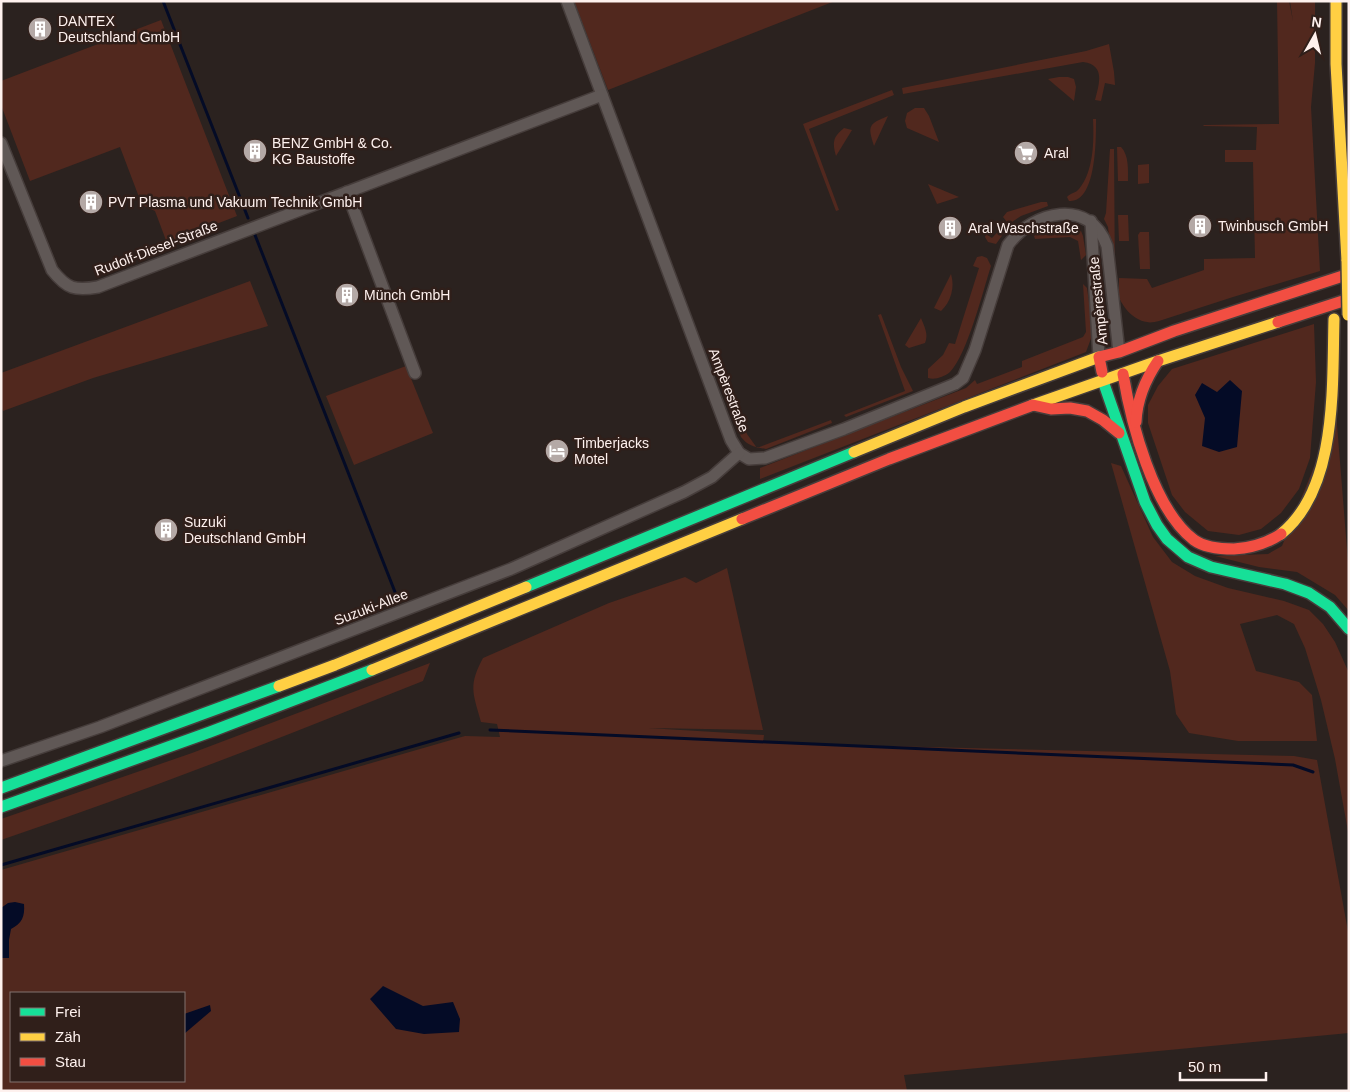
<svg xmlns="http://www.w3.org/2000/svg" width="1350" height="1092" viewBox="0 0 1350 1092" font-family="Helvetica,sans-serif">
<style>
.green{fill:#51281e;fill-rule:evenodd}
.water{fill:#040b26}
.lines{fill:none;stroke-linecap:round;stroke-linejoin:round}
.stream{stroke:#040b26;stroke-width:3}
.street-casing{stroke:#463d3b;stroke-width:14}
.fast-casing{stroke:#463d3b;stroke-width:14}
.slow-casing{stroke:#463d3b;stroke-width:14}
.jam-casing{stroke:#463d3b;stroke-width:14}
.street{stroke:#605856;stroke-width:11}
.fast{stroke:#16e098;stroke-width:11}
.slow{stroke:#ffcf43;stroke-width:11}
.jam{stroke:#f24e42;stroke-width:11}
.slow-bridge-casing{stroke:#463d3b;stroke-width:14;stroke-linecap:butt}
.slow-bridge{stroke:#ffcf43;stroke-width:11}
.labels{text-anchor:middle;stroke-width:5;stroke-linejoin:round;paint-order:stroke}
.poi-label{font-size:14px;fill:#fef1ee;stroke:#301f1a;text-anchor:start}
.street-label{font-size:14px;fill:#fef1ee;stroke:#301f1a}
</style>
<rect width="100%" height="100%" fill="#2b221f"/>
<g class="green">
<polygon points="574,1 835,1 608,90"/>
<path d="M 1277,1 L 1289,1 L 1293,21 L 1290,1 L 1315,1 L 1315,63 L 1311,107 L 1320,271 L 1233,297 L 1159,321 C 1155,322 1150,323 1147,322 C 1132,320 1121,305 1117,292 L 1119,289 L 1119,278 L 1147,279 L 1152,288 L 1204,270 L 1204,259 L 1255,258 L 1253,162 L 1225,162 L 1225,150 L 1256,150 L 1257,127 L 1203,126 L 1204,125 L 1279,124 Z"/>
<polygon points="161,20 237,216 167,243 155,211 142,205 120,147 30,181 1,105 1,81"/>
<path d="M 1109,44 L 1114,72 L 1115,85 L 1105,83 L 1101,101 L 1095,100 C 1099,84 1106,65 1083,62 L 903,94 L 902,88 L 1086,51 Z"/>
<polygon points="1059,77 1068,77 1074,79 1076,87 1074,101 1048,79"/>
<polygon points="892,90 894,95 809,129 839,210 836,211 803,124"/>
<polygon points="915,108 924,108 929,116 939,142 907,128 905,121 907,113"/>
<path d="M 888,116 L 874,146 C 867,125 869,124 888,116 Z"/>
<path d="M 1093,119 L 1096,119 C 1096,137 1097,203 1069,201 L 1067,197 C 1070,193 1076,193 1079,189 C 1094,171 1094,140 1093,119 Z"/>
<path d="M 844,128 L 852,130 L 836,156 C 832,142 833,137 844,128 Z"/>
<path d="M 1117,147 L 1121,147 C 1129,155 1128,170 1128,181 L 1118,181 Z"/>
<polygon points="1110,149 1114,149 1115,288 1108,227 1104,219 1106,213"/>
<polygon points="1149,164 1149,183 1138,184 1138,165"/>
<polygon points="928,184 959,197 937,204"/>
<polygon points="1041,202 1047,202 1048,206 1021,216 1012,222 996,244 988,242 985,237 986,234 992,238 1007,222 1003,217 1007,212"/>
<polygon points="1118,215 1128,215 1129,241 1119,241"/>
<polygon points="1064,226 1081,231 1083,236 1086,255 1081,260 1078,241 1070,237 1035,239 1034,236 1040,231"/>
<polygon points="1140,232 1149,232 1150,269 1140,269 1138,235"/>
<path d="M 982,256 L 987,258 L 991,266 C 983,291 967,355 950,372 C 944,377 935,380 928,378 L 928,369 L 943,355 L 949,343 L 955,344 L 979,268 L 973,266 L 977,257 Z"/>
<path d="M 951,274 C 955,287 951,302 941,311 L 934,308 Z"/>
<polygon points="250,281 268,326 93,378 3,411 1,406 1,373"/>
<polygon points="1083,284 1087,288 1088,295 1093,333 1086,352 760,479 760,468 966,388 975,380 977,384 1022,367 1022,361 1083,337 1086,332"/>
<polygon points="881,314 901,367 913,391 846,417 844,415 905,391 878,315"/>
<path d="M 921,318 C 924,326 929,334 925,343 L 909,348 L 905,345 Z"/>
<polygon points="1314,324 1316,382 1310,458 1299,489 1281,513 1261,529 1239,535 1208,531 1185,512 1172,495 1148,423 1148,405 1158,386 1172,369"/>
<polygon points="406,366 433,433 354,465 326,396"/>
<path d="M 724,371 L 747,434 L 757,448 L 831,420 L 832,423 L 766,449 C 755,447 748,446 741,437 L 718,372 Z"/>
<polygon points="1336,412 1349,574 1349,611 1335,595 1297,572 1259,567 1215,556 1268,554 1282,546"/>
<polygon points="1111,463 1121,466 1153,537 1172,562 1195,576 1228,588 1284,601 1309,610 1323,624 1335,642 1349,673 1349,837 1335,759 1321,700 1305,648 1294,624 1277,615 1240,624 1256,671 1299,682 1312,695 1317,741 1238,741 1189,733 1176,714 1170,671"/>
<path d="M 727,568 L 763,730 L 648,728 L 764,735 L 763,743 L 1294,756 L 1317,760 L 1349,937 L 1349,1033 L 904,1075 L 907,1091 L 1,1091 L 1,870 L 465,736 L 500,737 L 497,724 L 481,722 C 473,693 468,686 483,658 L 609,603 L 685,577 L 696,583 ZM 11,993 L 184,993 L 184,1081 L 11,1081 Z"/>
<path d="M 430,663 L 423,681 C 283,737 143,792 1,840 L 1,819 L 192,753 Z"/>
</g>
<g class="water">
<polygon points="1230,380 1242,391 1237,447 1219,452 1202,446 1205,418 1195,395 1202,383 1217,392"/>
<path d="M 15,902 L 24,904 C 25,917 22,923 11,929 L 9,940 L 9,958 L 1,958 L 1,908 L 8,903 Z"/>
<polygon points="383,986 423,1006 453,1002 460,1019 459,1032 424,1034 396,1029 370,999"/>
<polygon points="210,1005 211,1011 184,1034 184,1014"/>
</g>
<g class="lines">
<g class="stream">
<polyline points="163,1 248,218"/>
<polyline points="255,235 395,592"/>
<polyline points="490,730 1293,765 1313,772"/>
<polyline points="1,865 459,733"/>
</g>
<g class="street-casing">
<g id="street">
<path d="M 567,1 L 731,440 L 739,453 L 749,459 L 765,458 L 844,429 L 955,384 L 963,378 L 975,350 L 1008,245 C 1032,211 1090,197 1107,246 L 1119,352"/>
<path d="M 1,143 L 52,270 C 67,289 75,291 98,287 L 602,95"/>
<polyline points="347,192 415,373"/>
<polyline points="1091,221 1099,357"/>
<polyline points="1,761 100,727 511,569 684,492 712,477 739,453"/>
</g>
</g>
<g class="fast-casing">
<g id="fast">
<polyline points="1103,381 1145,502 1157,525 1167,539 1188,557 1211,567 1285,584 1309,593 1330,607 1349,629"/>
<polyline points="526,587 854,452"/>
<polyline points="1,788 279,686"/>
<polyline points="1,807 210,732 372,670"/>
</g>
</g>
<g class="slow-casing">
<g id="slow">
<polyline points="1336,1 1336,64 1347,261"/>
<polyline points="1033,405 1158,361 1278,322"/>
<polyline points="854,452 964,407 1099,357"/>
<path d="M 1281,534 C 1338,488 1332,386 1334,319"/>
<polyline points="372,670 742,519"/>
<polyline points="279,686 335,665 526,587"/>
</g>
</g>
<g class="jam-casing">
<g id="jam">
<polyline points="1278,322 1349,299"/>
<polyline points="1102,372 1099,357 1119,352 1174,331 1349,274"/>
<path d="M 1123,374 C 1131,422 1153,509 1194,540 C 1205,548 1221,549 1234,549 C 1252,548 1266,544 1281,534"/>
<path d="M 1136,422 C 1137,399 1145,380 1158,361"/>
<polyline points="742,519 889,459 1033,405 1051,409 1070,408 1087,411 1103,420 1119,433"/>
</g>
</g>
<use href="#street" class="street"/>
<use href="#fast" class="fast"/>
<use href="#slow" class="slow"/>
<use href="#jam" class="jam"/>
<g class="slow-bridge-casing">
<polyline id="slow-bridge" points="1347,261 1348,315"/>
</g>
<use href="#slow-bridge" class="slow-bridge"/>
</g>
<defs>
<g id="building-disc" transform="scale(1.25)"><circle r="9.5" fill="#b4a9a6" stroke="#301f1a"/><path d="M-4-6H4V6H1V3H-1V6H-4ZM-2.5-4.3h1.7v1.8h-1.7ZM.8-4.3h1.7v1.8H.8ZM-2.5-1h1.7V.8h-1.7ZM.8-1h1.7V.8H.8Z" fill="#fff"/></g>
<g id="supermarket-disc" transform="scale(1.25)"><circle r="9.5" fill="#b4a9a6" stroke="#301f1a"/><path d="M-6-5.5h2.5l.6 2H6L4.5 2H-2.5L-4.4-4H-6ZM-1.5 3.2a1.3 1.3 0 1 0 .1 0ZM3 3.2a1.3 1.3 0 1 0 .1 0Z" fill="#fff"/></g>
<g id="hotel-disc" transform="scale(1.25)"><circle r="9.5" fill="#b4a9a6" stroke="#301f1a"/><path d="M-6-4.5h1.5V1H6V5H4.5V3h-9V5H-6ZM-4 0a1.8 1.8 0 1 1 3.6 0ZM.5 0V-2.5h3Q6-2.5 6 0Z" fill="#fff"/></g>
</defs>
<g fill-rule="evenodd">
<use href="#building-disc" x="40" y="29"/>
<use href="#building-disc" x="255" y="151"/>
<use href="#supermarket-disc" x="1026" y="153"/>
<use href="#building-disc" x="91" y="202"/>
<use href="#building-disc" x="1200" y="226"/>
<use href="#building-disc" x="950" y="228"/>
<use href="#building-disc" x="347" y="295"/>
<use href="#hotel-disc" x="557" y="451"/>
<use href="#building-disc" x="166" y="530"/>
</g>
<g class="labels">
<g class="poi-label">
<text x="58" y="26">DANTEX<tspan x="58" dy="16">Deutschland GmbH</tspan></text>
<text x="272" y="148">BENZ GmbH &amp; Co.<tspan x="272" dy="16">KG Baustoffe</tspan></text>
<text x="1044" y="158">Aral</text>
<text x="108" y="207">PVT Plasma und Vakuum Technik GmbH</text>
<text x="1218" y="231">Twinbusch GmbH</text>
<text x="968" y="233">Aral Waschstraße</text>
<text x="364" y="300">Münch GmbH</text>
<text x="574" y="448">Timberjacks<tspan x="574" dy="16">Motel</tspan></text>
<text x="184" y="527">Suzuki<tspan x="184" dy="16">Deutschland GmbH</tspan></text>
</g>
<g class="street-label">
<text transform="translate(156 248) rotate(-21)" y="5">Rudolf-Diesel-Straße</text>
<text transform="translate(1098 301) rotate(-96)" y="5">Ampèrestraße</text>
<text transform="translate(729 390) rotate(69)" y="5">Ampèrestraße</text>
<text transform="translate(371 607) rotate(-21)" y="5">Suzuki-Allee</text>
</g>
</g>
<rect width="1350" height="1092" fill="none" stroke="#fef1ee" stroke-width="5"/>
<rect x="10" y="992" width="175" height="90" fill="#301f1a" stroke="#82736f"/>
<rect x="20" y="1008" width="25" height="8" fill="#16e098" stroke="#82736f"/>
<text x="55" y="1017" font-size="15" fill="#fef1ee">Frei</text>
<rect x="20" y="1033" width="25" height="8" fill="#ffcf43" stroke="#82736f"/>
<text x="55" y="1042" font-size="15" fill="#fef1ee">Zäh</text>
<rect x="20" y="1058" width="25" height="8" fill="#f24e42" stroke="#82736f"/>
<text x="55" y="1067" font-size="15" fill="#fef1ee">Stau</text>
<g transform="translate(1315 35) rotate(8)" stroke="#301f1a" stroke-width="4" paint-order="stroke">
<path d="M0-4L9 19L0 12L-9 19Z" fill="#fef1ee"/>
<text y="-8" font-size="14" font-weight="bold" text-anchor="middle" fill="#fef1ee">N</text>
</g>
<path d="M1180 1072v8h86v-8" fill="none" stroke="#fef1ee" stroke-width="2.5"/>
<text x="1188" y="1072" font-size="15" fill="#fef1ee" stroke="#301f1a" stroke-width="4" paint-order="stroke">50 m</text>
</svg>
